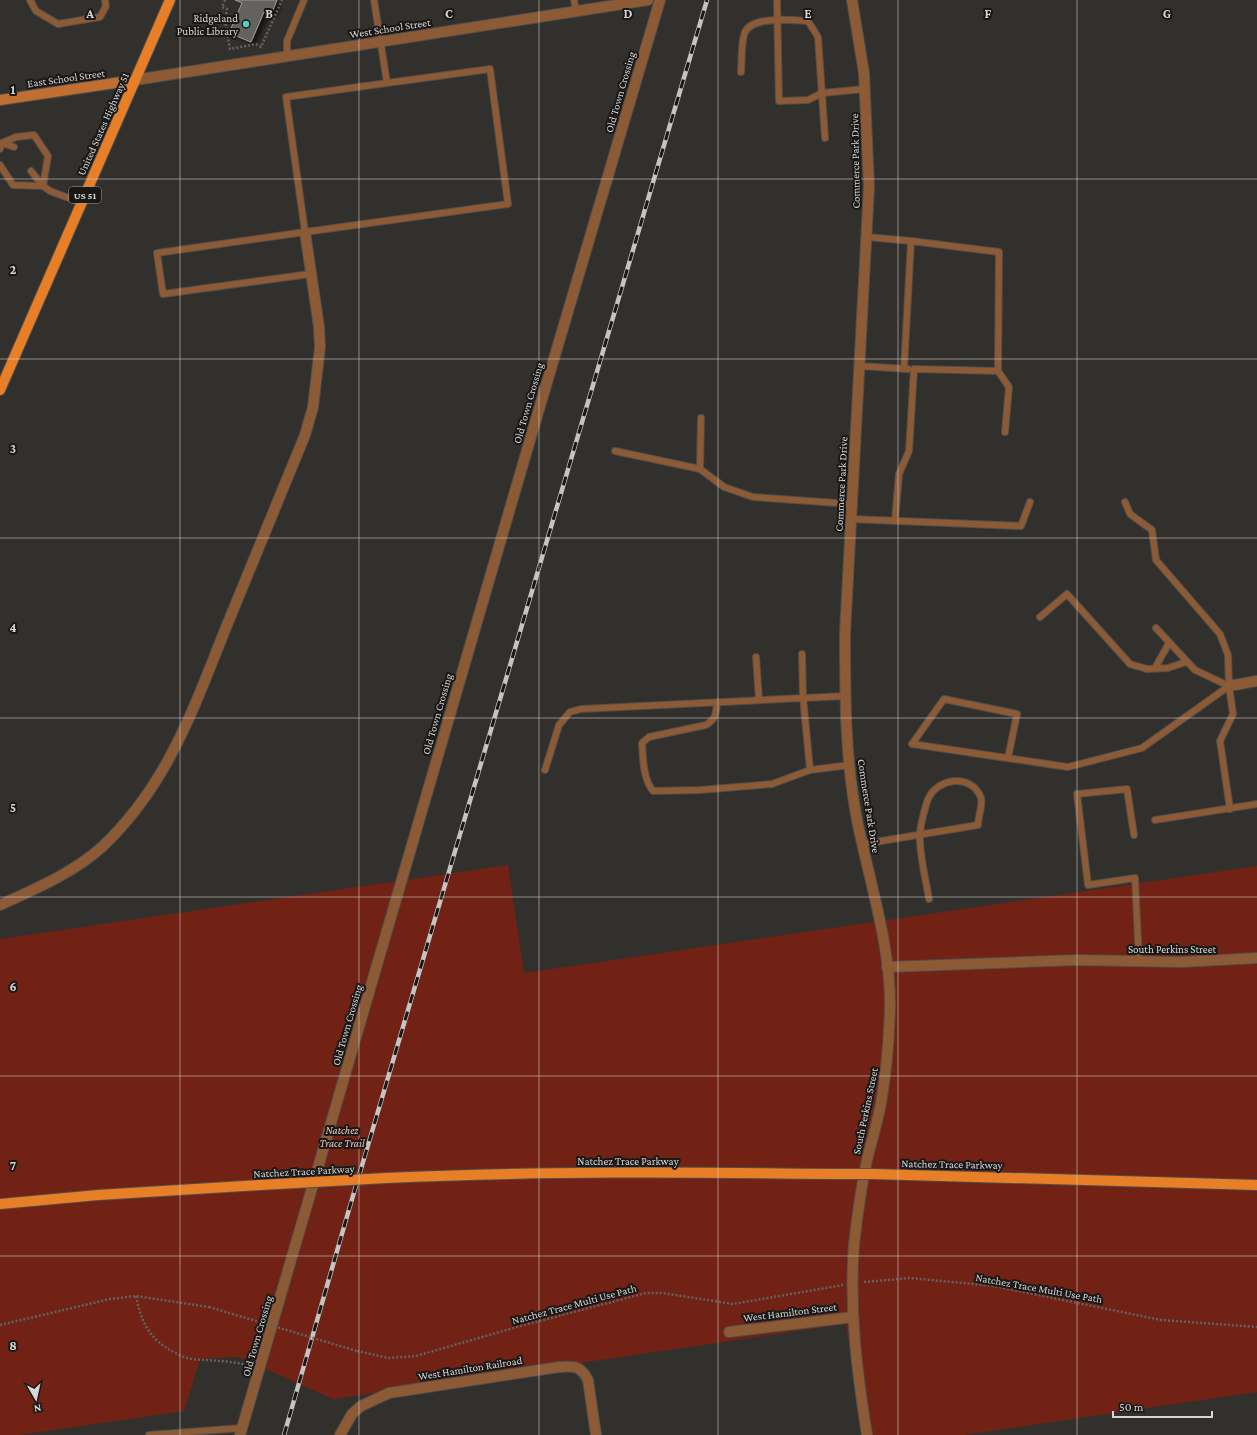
<svg xmlns="http://www.w3.org/2000/svg" width="1257" height="1435" viewBox="0 0 1257 1435" font-family="'Crimson Pro',serif">
<style>
.green{fill:#712214}
.building{fill:#63625e;stroke:#9b9a96;filter:url(#shadow)}
.lines{fill:none;stroke-linecap:round;stroke-linejoin:round}
.lane-casing{stroke:#504e4b;stroke-width:8}
.street-casing{stroke:#504e4b;stroke-width:12}
.secondary-casing{stroke:#504e4b;stroke-width:12}
.primary-casing{stroke:#504e4b;stroke-width:12}
.path{stroke:#646260;stroke-width:2.5;stroke-dasharray:2 2;stroke-linecap:butt}
.lane{stroke:#8d5a36;stroke-width:6}
.street{stroke:#8d5a36;stroke-width:10}
.secondary{stroke:#c16f31;stroke-width:10}
.primary{stroke:#e87f27;stroke-width:10}
.rail-casing{stroke:#c5c4c2;stroke-width:4.5}
.rail{stroke:#191817;stroke-width:3;stroke-dasharray:9;stroke-linecap:butt}
.primary-bridge-casing{stroke:#504e4b;stroke-width:12;stroke-linecap:butt}
.path-bridge{stroke:#646260;stroke-width:2.5;stroke-dasharray:2 2;stroke-linecap:butt}
.primary-bridge{stroke:#e87f27;stroke-width:10}
.grid{fill:none;stroke:#d7d6d4;stroke-width:1;stroke-opacity:0.55}
.poi-dot{fill:#55cec5;stroke:#191817;stroke-width:1.5}
.labels{text-anchor:middle;stroke-width:4;stroke-linejoin:round;paint-order:stroke}
.shield{fill:#191817;stroke:#9e9d9b;stroke-width:1}
.shield-label{font-size:10px;font-weight:bold;fill:#d7d6d4}
.poi-label{font-size:11px;fill:#d7d6d4;stroke:#191817;text-anchor:end}
.street-label{font-size:11px;fill:#d7d6d4;stroke:#191817}
.park-label{font-size:11px;font-style:italic;fill:#fac5ba;stroke:#191817}
.grid-label{font-size:13px;text-anchor:middle;font-weight:bold;fill:#d7d6d4;stroke:#191817;stroke-width:4;stroke-linejoin:round;paint-order:stroke}
</style>
<defs>
<filter id="shadow"><feDropShadow dx="4.5" dy="2.5" stdDeviation="2" flood-color="#0009"/></filter>
</defs>
<rect width="100%" height="100%" fill="#32302d"/>
<polygon class="green" points="508,865 524,973 1257,866 1257,1392 964,1435 863,1435 846,1324 333,1399 239,1357 200,1359 184,1411 19,1435 0,1435 0,939"/>
<polygon class="building" points="235,0 277,0 271,15 264,12 251,42 229,33 242,3"/>
<g class="lines">
<g class="lane-casing">
<g id="lane">
<polyline points="30,0 36,11 58,24 100,17 106,6 105,0"/>
<polyline points="374,0 387,83 286,97 305,232 508,204 490,69 387,83"/>
<polyline points="574,0 576,11"/>
<polyline points="777,0 779,101 808,100 822,93 865,89"/>
<polyline points="287,56 287,41 304,0"/>
<path d="M 741,72 C 742,60 741,46 744,35 C 748,15 793,20 808,21 L 818,37 L 825,138"/>
<polyline points="2,143 14,147"/>
<polyline points="0,149 2,143 16,137 34,135 48,156 43,186 13,185 0,165"/>
<polyline points="31,171 43,186 50,191 82,203"/>
<polyline points="305,232 157,253 163,294 310,274"/>
<polyline points="867,237 911,241 904,369"/>
<polyline points="911,241 999,252 998,371"/>
<polyline points="860,366 908,369"/>
<polyline points="615,451 700,469 724,487 753,497 852,504"/>
<polyline points="700,469 701,418"/>
<polyline points="1125,502 1130,514 1152,530 1156,560 1220,634 1228,655 1229,686 1233,714 1220,741 1230,809"/>
<polyline points="851,519 1021,526 1030,502"/>
<polyline points="895,521 899,474 909,451 914,369 998,371 1009,387 1005,432"/>
<polyline points="1040,617 1067,594 1130,664 1147,669 1168,668 1186,662"/>
<polyline points="1156,628 1195,670 1229,686"/>
<polyline points="802,654 803,697 810,770"/>
<polyline points="756,657 759,700"/>
<polyline points="1155,668 1169,643"/>
<path d="M 717,702 C 716,714 716,719 706,725 L 649,737 L 642,743 C 643,758 643,779 653,791 L 700,790 L 772,784 L 810,770 L 850,765"/>
<polyline points="1008,758 1017,714 944,699 912,744 1068,767 1142,748 1229,686"/>
<polyline points="545,770 559,725 570,712 581,709 845,696"/>
<polyline points="1155,820 1257,804"/>
<polyline points="1134,835 1127,789 1077,794 1088,885 1135,878 1139,961"/>
<path d="M 863,844 L 978,825 C 978,818 983,804 981,798 C 972,772 934,778 927,802 C 924,812 920,825 920,835 C 919,854 926,880 929,899"/>
<polyline points="149,1435 242,1428"/>
</g>
</g>
<g class="street-casing">
<g id="street">
<path d="M 852,0 L 864,73 L 869,187 L 845,633 C 845,695 845,758 857,820 C 869,880 891,946 890,1008 C 889,1038 887,1067 882,1097 C 879,1118 872,1139 867,1160 C 861,1188 857,1217 854,1245 C 849,1309 857,1372 867,1435"/>
<polyline points="135,80 648,0"/>
<polyline points="1229,686 1257,681"/>
<path d="M 0,905 C 35,889 73,873 102,847 C 168,785 194,707 227,625 C 253,562 279,498 305,435 L 313,407 L 320,347 L 319,327 L 305,232"/>
<polyline points="887,967 1077,960 1181,962 1257,958"/>
<polyline points="729,1332 853,1317"/>
<polyline points="240,1435 532,433 660,0"/>
<path d="M 340,1435 L 352,1414 L 361,1406 L 389,1393 L 559,1367 C 574,1366 580,1365 588,1380 L 596,1435"/>
</g>
</g>
<g class="secondary-casing">
<polyline id="secondary" points="0,100 135,80"/>
</g>
<g class="primary-casing">
<g id="primary">
<polyline points="0,390 170,0"/>
<polyline points="873,1174 1257,1185"/>
<path d="M 386,1178 C 536,1171 686,1172 836,1174"/>
<polyline points="0,1204 98,1195 260,1185"/>
</g>
</g>
<g class="path">
<polyline points="225,0 222,7 227,9 225,21 230,49 256,44 261,47 282,0"/>
<polyline points="864,1282 910,1278 994,1286 1161,1320 1257,1327"/>
<path d="M 136,1296 C 141,1321 149,1340 174,1352 C 179,1355 185,1358 191,1359 C 211,1361 230,1360 250,1366"/>
<polyline points="0,1325 110,1299 136,1296 209,1307"/>
<polyline points="357,1351 389,1358 416,1356 524,1325 646,1293 662,1293 733,1304 843,1285"/>
</g>
<use href="#lane" class="lane"/>
<use href="#street" class="street"/>
<use href="#secondary" class="secondary"/>
<use href="#primary" class="primary"/>
<g class="rail-casing">
<polyline id="rail" points="284,1435 350,1206 707,0"/>
</g>
<use href="#rail" class="rail"/>
<g class="primary-bridge-casing">
<g id="primary-bridge">
<polyline points="836,1174 873,1174"/>
<polyline points="260,1185 386,1178"/>
</g>
</g>
<polyline class="path-bridge" points="209,1307 357,1351"/>
<use href="#primary-bridge" class="primary-bridge"/>
</g>
<path class="grid" d="M 180,0 L 180,1435M 359,0 L 359,1435M 539,0 L 539,1435M 718,0 L 718,1435M 898,0 L 898,1435M 1077,0 L 1077,1435M 0,179 L 1257,179M 0,359 L 1257,359M 0,538 L 1257,538M 0,718 L 1257,718M 0,897 L 1257,897M 0,1076 L 1257,1076M 0,1256 L 1257,1256"/>
<circle class="poi-dot" cx="246" cy="24" r="4"/>
<g class="labels">
<rect class="shield" x="69" y="187" width="32" height="16" rx="3"/>
<g class="shield-label">
<text x="85" y="199">US 51</text>
</g>
<g class="poi-label">
<text x="238" y="22">Ridgeland<tspan x="238" dy="13">Public Library</tspan></text>
</g>
<g class="street-label">
<text transform="translate(390 28) rotate(-9)" y="4">West School Street</text>
<text transform="translate(66 78) rotate(-8)" y="4">East School Street</text>
<text transform="translate(620 92) rotate(-74)" y="4">Old Town Crossing</text>
<text transform="translate(103 124) rotate(-66)" y="4">United States Highway 51</text>
<text transform="translate(855 161) rotate(-91)" y="4">Commerce Park Drive</text>
<text transform="translate(528 403) rotate(-74)" y="4">Old Town Crossing</text>
<text transform="translate(841 484) rotate(-87)" y="4">Commerce Park Drive</text>
<text transform="translate(437 714) rotate(-74)" y="4">Old Town Crossing</text>
<text transform="translate(869 806) rotate(81)" y="4">Commerce Park Drive</text>
<text x="1172" y="953">South Perkins Street</text>
<text transform="translate(347 1025) rotate(-74)" y="4">Old Town Crossing</text>
<text transform="translate(865 1111) rotate(-78)" y="4">South Perkins Street</text>
<text x="628" y="1165">Natchez Trace Parkway</text>
<text transform="translate(952 1164) rotate(1)" y="4">Natchez Trace Parkway</text>
<text transform="translate(304 1171) rotate(-3)" y="4">Natchez Trace Parkway</text>
<text transform="translate(1039 1288) rotate(10)" y="4">Natchez Trace Multi Use Path</text>
<text transform="translate(574 1304) rotate(-15)" y="4">Natchez Trace Multi Use Path</text>
<text transform="translate(790 1312) rotate(-7)" y="4">West Hamilton Street</text>
<text transform="translate(257 1336) rotate(-74)" y="4">Old Town Crossing</text>
<text transform="translate(470 1368) rotate(-9)" y="4">West Hamilton Railroad</text>
</g>
<g class="park-label">
<text x="342" y="1134">Natchez<tspan x="342" dy="13">Trace Trail</tspan></text>
</g>
</g>
<g class="grid-label">
<text x="90" y="18">A</text>
<text x="269" y="18">B</text>
<text x="449" y="18">C</text>
<text x="628" y="18">D</text>
<text x="808" y="18">E</text>
<text x="988" y="18">F</text>
<text x="1167" y="18">G</text>
<text x="13" y="94">1</text>
<text x="13" y="274">2</text>
<text x="13" y="453">3</text>
<text x="13" y="632">4</text>
<text x="13" y="812">5</text>
<text x="13" y="991">6</text>
<text x="13" y="1170">7</text>
<text x="13" y="1350">8</text>
</g>
<g transform="translate(36 1399) rotate(171)" stroke="#191817" stroke-width="3" paint-order="stroke">
<path d="M0-3L7 15L0 10L-7 15Z" fill="#d7d6d4"/>
<text y="-6" font-size="11" font-weight="bold" text-anchor="middle" fill="#d7d6d4">N</text>
</g>
<path d="M1113 1411v6h99v-6" fill="none" stroke="#d7d6d4" stroke-width="2"/>
<text x="1119" y="1411" font-size="12" fill="#d7d6d4" stroke="#191817" stroke-width="3" paint-order="stroke">50 m</text>
</svg>
